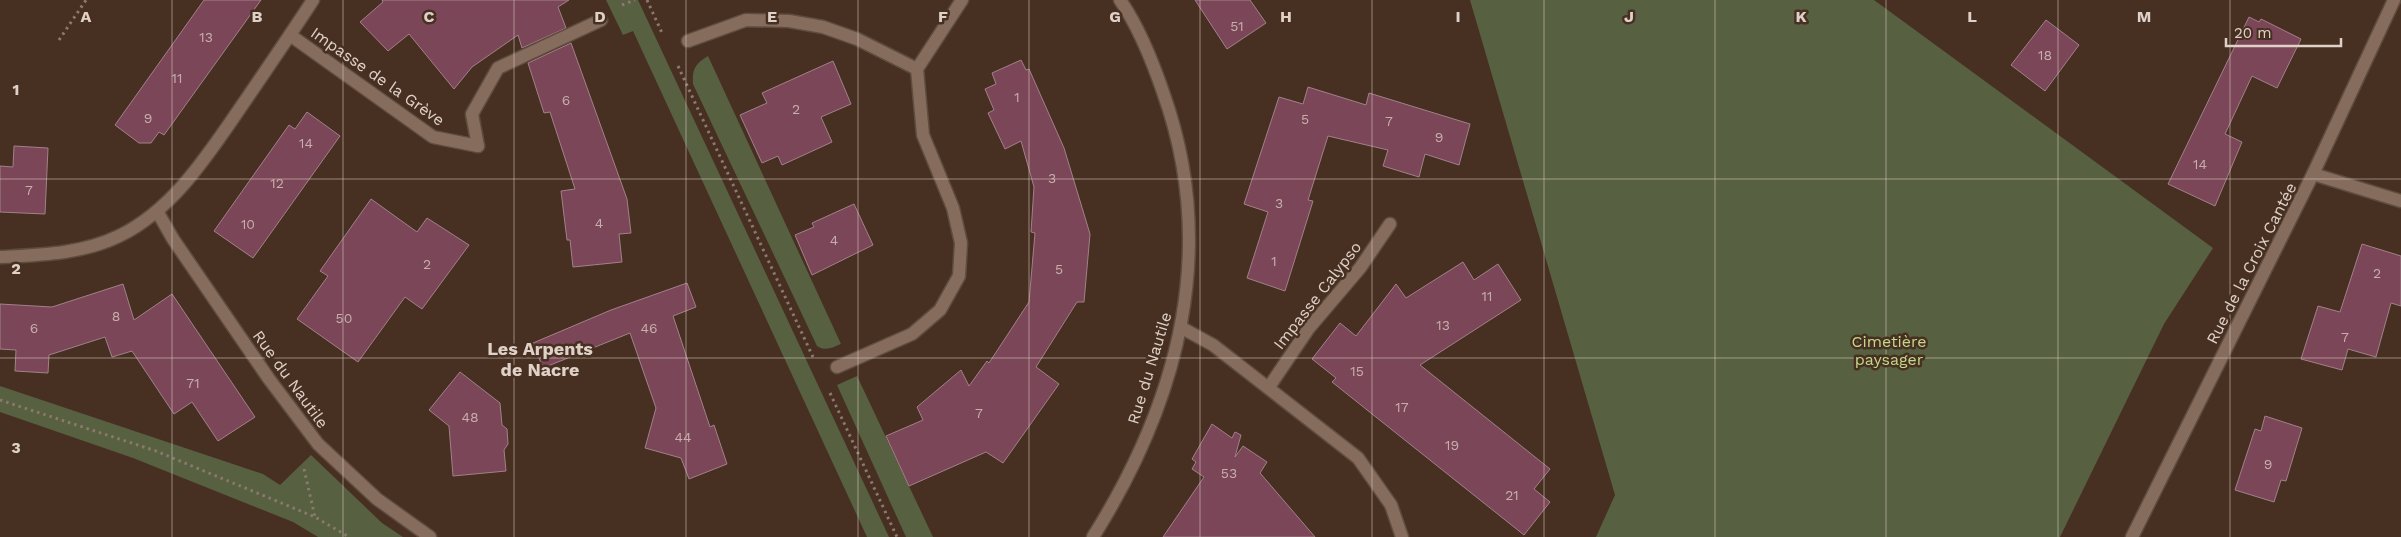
<svg xmlns="http://www.w3.org/2000/svg" width="2401" height="537" viewBox="0 0 2401 537" font-family="'Work Sans',sans-serif">
<style>
.green{fill:#576041}
.building{fill:#7b4657;stroke:#a1818a}
.lines{fill:none;stroke-linecap:round;stroke-linejoin:round}
.lane-casing{stroke:#5e4c3f;stroke-width:15}
.street-casing{stroke:#5e4c3f;stroke-width:15}
.path{stroke:#8c786d;stroke-width:3;stroke-dasharray:2.5 4;stroke-linecap:butt}
.lane{stroke:#866c5c;stroke-width:12}
.street{stroke:#866c5c;stroke-width:12}
.grid{fill:none;stroke:#e0d1c8;stroke-width:1;stroke-opacity:0.55}
.labels{text-anchor:middle;stroke-width:5;stroke-linejoin:round;paint-order:stroke}
.number-label{font-size:14px;fill:#c7aeac}
.street-label{font-size:16px;fill:#e0d1c8;stroke:#473022}
.park-label{font-size:16px;fill:#c3d889;stroke:#473022}
.neighbourhood-label{font-size:18px;font-weight:bold;fill:#e0d1c8;stroke:#473022}
.grid-label{font-size:16px;text-anchor:middle;font-weight:bold;fill:#e0d1c8;stroke:#473022;stroke-width:5;stroke-linejoin:round;paint-order:stroke}
</style>
<rect width="100%" height="100%" fill="#473022"/>
<g class="green">
<polygon points="606,0 638,0 889,537 867,537 633,31 623,35"/>
<polygon points="1470,0 1874,0 2213,248 2164,324 2060,537 1596,537 1615,495"/>
<path d="M 708,56 L 841,344 C 833,347 826,352 817,346 L 693,84 C 692,69 695,64 708,56 Z"/>
<polygon points="857,376 933,537 906,537 837,385"/>
<polygon points="0,386 263,474 280,485 311,455 382,523 403,537 318,537 293,522 133,458 0,412"/>
</g>
<g class="building">
<polygon points="204,0 261,0 164,135 159,132 151,143 139,143 115,125"/>
<polygon points="382,0 569,0 558,7 566,28 522,48 518,35 472,67 454,89 409,34 388,51 360,22 383,2"/>
<polygon points="1195,0 1250,0 1266,23 1227,49"/>
<polygon points="2249,17 2259,22 2261,19 2301,39 2277,88 2252,76 2225,134 2242,142 2215,206 2168,184"/>
<polygon points="2046,20 2079,45 2045,91 2011,65"/>
<polygon points="571,43 627,199 631,233 619,234 622,262 573,267 570,240 567,240 561,191 575,189 550,112 544,113 528,63"/>
<polygon points="1021,60 1026,70 1029,69 1064,148 1090,234 1084,302 1077,302 1036,367 1059,384 1003,463 986,452 909,486 886,436 923,420 917,407 961,370 969,386 987,361 989,363 1029,302 1035,233 1031,232 1034,187 1021,141 1005,149 988,113 994,110 985,89 996,84 992,73"/>
<polygon points="833,61 851,104 821,117 832,142 782,165 778,156 762,163 740,115 767,103 762,93"/>
<polygon points="1308,87 1366,105 1369,93 1470,124 1459,165 1425,154 1419,177 1383,166 1388,150 1328,136 1308,200 1313,201 1285,291 1247,278 1268,212 1244,204 1279,97 1303,104"/>
<polygon points="307,112 340,136 253,258 214,231 289,125 295,129"/>
<polygon points="14,146 48,148 45,214 0,212 0,166 13,167"/>
<polygon points="371,199 417,232 427,218 469,245 422,309 405,297 358,362 297,319 328,276 320,271"/>
<polygon points="854,204 873,245 812,275 795,235 814,227 812,223"/>
<polygon points="2362,244 2401,256 2401,306 2391,303 2376,357 2348,349 2342,370 2301,359 2318,306 2340,312"/>
<polygon points="1463,262 1474,280 1498,264 1521,300 1420,365 1550,469 1534,489 1550,502 1524,535 1332,382 1336,378 1312,359 1340,323 1356,336 1396,284 1406,298"/>
<polygon points="687,283 696,307 673,316 710,427 714,425 727,464 689,479 681,458 645,448 656,408 630,333 543,368 533,343 611,310"/>
<polygon points="123,284 134,320 172,294 255,417 218,441 192,402 174,414 132,351 112,357 105,337 49,355 48,373 15,371 16,350 0,349 0,304 52,307"/>
<polygon points="460,372 500,403 502,425 507,429 508,444 504,450 506,471 453,476 449,426 429,410"/>
<polygon points="2265,416 2302,428 2286,481 2281,480 2274,502 2235,490 2255,429 2261,431"/>
<polygon points="1212,424 1232,438 1235,432 1241,435 1235,457 1243,446 1267,462 1260,473 1315,537 1163,537 1204,477 1192,469 1196,462 1192,459"/>
</g>
<g class="lines">
<g class="lane-casing">
<polyline id="lane" points="478,146 472,114 498,68 601,20"/>
</g>
<g class="street-casing">
<g id="street">
<polyline points="290,35 433,137 478,146"/>
<polyline points="688,41 746,20 789,21 823,27 857,39 917,69"/>
<polyline points="2313,174 2401,201"/>
<polyline points="157,211 173,239 269,379 318,444 377,499 430,537"/>
<path d="M 0,257 C 40,255 82,254 119,236 C 175,209 211,150 245,101 C 268,67 291,34 313,0"/>
<polyline points="1182,328 1213,345 1358,458 1391,505 1402,537"/>
<polyline points="837,367 912,334 940,310 959,276 961,243 953,208 923,135 917,69 962,0"/>
<polyline points="1269,387 1309,328 1360,268 1390,224"/>
<path d="M 1093,537 C 1179,400 1219,248 1163,92 C 1152,60 1139,27 1120,0"/>
<polyline points="2132,537 2313,174 2394,0"/>
</g>
</g>
<g class="path">
<polyline points="647,0 662,33"/>
<polyline points="622,5 635,0"/>
<polyline points="59,40 86,0"/>
<polyline points="678,66 813,357"/>
<polyline points="830,393 897,537"/>
<polyline points="0,400 156,451 315,517 349,537"/>
<polyline points="304,469 315,517"/>
</g>
<use href="#lane" class="lane"/>
<use href="#street" class="street"/>
</g>
<path class="grid" d="M 172,0 L 172,537M 343,0 L 343,537M 514,0 L 514,537M 686,0 L 686,537M 858,0 L 858,537M 1029,0 L 1029,537M 1200,0 L 1200,537M 1372,0 L 1372,537M 1544,0 L 1544,537M 1715,0 L 1715,537M 1886,0 L 1886,537M 2058,0 L 2058,537M 2230,0 L 2230,537M 0,179 L 2401,179M 0,358 L 2401,358"/>
<g class="labels">
<g class="number-label">
<text x="1237" y="31">51</text>
<text x="206" y="42">13</text>
<text x="2045" y="60">18</text>
<text x="177" y="83">11</text>
<text x="1017" y="102">1</text>
<text x="566" y="105">6</text>
<text x="796" y="114">2</text>
<text x="148" y="123">9</text>
<text x="1305" y="124">5</text>
<text x="1389" y="126">7</text>
<text x="1439" y="142">9</text>
<text x="306" y="148">14</text>
<text x="2200" y="169">14</text>
<text x="1052" y="183">3</text>
<text x="277" y="188">12</text>
<text x="29" y="195">7</text>
<text x="1279" y="208">3</text>
<text x="599" y="228">4</text>
<text x="248" y="229">10</text>
<text x="834" y="245">4</text>
<text x="1274" y="266">1</text>
<text x="427" y="269">2</text>
<text x="1059" y="274">5</text>
<text x="2377" y="278">2</text>
<text x="1487" y="301">11</text>
<text x="116" y="321">8</text>
<text x="344" y="323">50</text>
<text x="1443" y="330">13</text>
<text x="34" y="333">6</text>
<text x="649" y="333">46</text>
<text x="2345" y="342">7</text>
<text x="1357" y="376">15</text>
<text x="193" y="388">71</text>
<text x="1402" y="412">17</text>
<text x="979" y="418">7</text>
<text x="470" y="422">48</text>
<text x="683" y="442">44</text>
<text x="1452" y="450">19</text>
<text x="2268" y="469">9</text>
<text x="1229" y="478">53</text>
<text x="1512" y="500">21</text>
</g>
<g class="street-label">
<text transform="translate(378 76) rotate(35)" y="6">Impasse de la Grève</text>
<text transform="translate(2251 263) rotate(-63)" y="6">Rue de la Croix Cantée</text>
<text transform="translate(1317 295) rotate(-52)" y="6">Impasse Calypso</text>
<text transform="translate(1149 368) rotate(-73)" y="6">Rue du Nautile</text>
<text transform="translate(291 379) rotate(54)" y="6">Rue du Nautile</text>
</g>
<g class="park-label">
<text x="1889" y="347">Cimetière<tspan x="1889" dy="18">paysager</tspan></text>
</g>
<g class="neighbourhood-label">
<text x="540" y="355">Les Arpents<tspan x="540" dy="21">de Nacre</tspan></text>
</g>
</g>
<g class="grid-label">
<text x="86" y="22">A</text>
<text x="257" y="22">B</text>
<text x="429" y="22">C</text>
<text x="600" y="22">D</text>
<text x="772" y="22">E</text>
<text x="943" y="22">F</text>
<text x="1115" y="22">G</text>
<text x="1286" y="22">H</text>
<text x="1458" y="22">I</text>
<text x="1629" y="22">J</text>
<text x="1801" y="22">K</text>
<text x="1972" y="22">L</text>
<text x="2144" y="22">M</text>
<text x="16" y="95">1</text>
<text x="16" y="274">2</text>
<text x="16" y="453">3</text>
</g>
<path d="M2226 38v8h115v-8" fill="none" stroke="#e0d1c8" stroke-width="2.5"/>
<text x="2234" y="38" font-size="15" fill="#e0d1c8" stroke="#473022" stroke-width="4" paint-order="stroke">20 m</text>
</svg>
